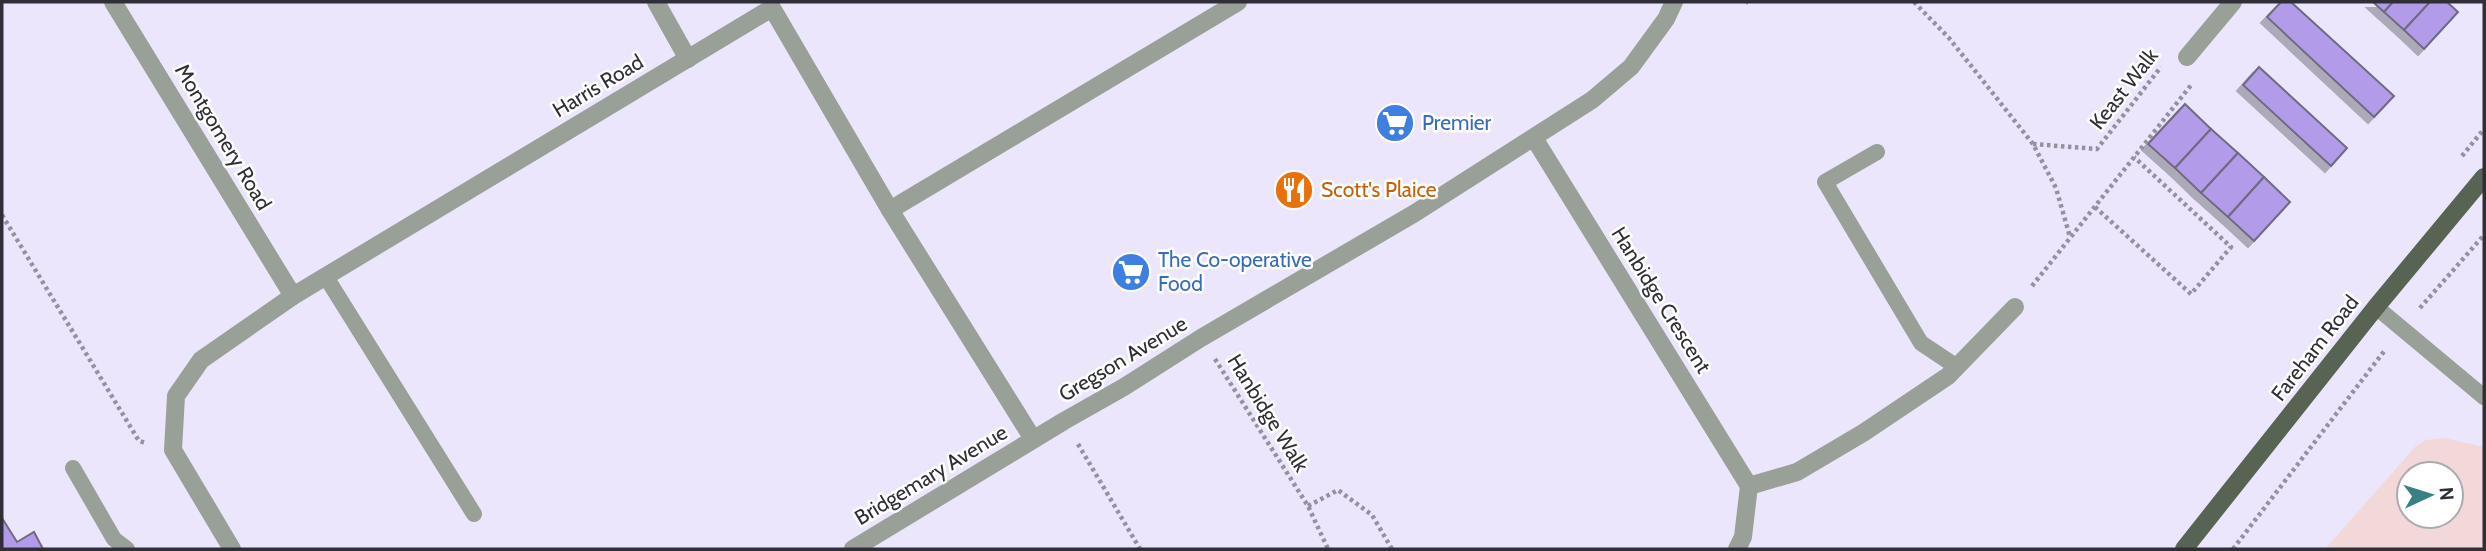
<svg xmlns="http://www.w3.org/2000/svg" width="2486" height="551" viewBox="0 0 2486 551" font-family="Cabin,sans-serif">
<style>
.industrial{fill:#f3d8d9;fill-rule:evenodd}
.building{fill:#b29be9;stroke:#706a81;stroke-width:2;filter:url(#shadow)}
.lines{fill:none;stroke-linecap:round;stroke-linejoin:round}
.path{stroke:#9591a1;stroke-width:4.5;stroke-dasharray:3.5 3.5;stroke-linecap:butt}
.service{stroke:#99a097;stroke-width:16}
.minor{stroke:#99a097;stroke-width:18}
.primary{stroke:#576454;stroke-width:18}
.labels{text-anchor:middle;stroke-width:5;stroke-linejoin:round;paint-order:stroke}
.street-label{font-size:21px;fill:#302e38;stroke:#fff}
.shop-label{font-size:21px;fill:#366cbe;stroke:#fff;text-anchor:start}
.food-label{font-size:21px;fill:#c56008;stroke:#fff;text-anchor:start}
</style>
<defs>
<filter id="shadow"><feDropShadow dx="-6" dy="6" stdDeviation="0" flood-color="#0004"/></filter>
</defs>
<rect width="100%" height="100%" fill="#ebe6fb"/>
<path class="industrial" d="M 2444,438 L 2484,447 L 2484,549 L 2325,549 L 2416,446 L 2426,440 ZM 2409,474 L 2451,474 L 2451,516 L 2409,516 Z"/>
<g class="building">
<polygon points="2281,2 2291,2 2394,96 2374,117 2267,17"/>
<polygon points="2373,2 2393,2 2384,12"/>
<polygon points="2393,2 2430,2 2404,30 2384,12"/>
<polygon points="2430,2 2447,2 2458,12 2424,49 2404,30"/>
<polygon points="2259,67 2347,148 2331,166 2243,85"/>
<polygon points="2185,104 2211,129 2175,168 2148,144"/>
<polygon points="2211,129 2238,153 2201,193 2175,168"/>
<polygon points="2238,153 2264,177 2228,217 2201,193"/>
<polygon points="2264,177 2290,202 2254,241 2228,217"/>
<polygon points="2,518 17,542 34,532 43,549 2,549"/>
</g>
<g class="lines">
<g class="path">
<polyline points="1746,2 1748,2"/>
<polyline points="1914,2 1949,38 2033,144 2056,188 2070,237"/>
<polyline points="2033,144 2097,149 2161,67"/>
<polyline points="2462,156 2484,129"/>
<polyline points="2095,207 2191,294 2231,247 2134,157"/>
<polyline points="2,215 139,441 146,443"/>
<polyline points="2032,286 2192,84"/>
<polyline points="2420,308 2484,235"/>
<polyline points="1215,359 1308,506 1328,549"/>
<polyline points="1078,444 1140,549"/>
<polyline points="1308,506 1338,490 1372,515 1392,549"/>
<polyline points="2233,549 2385,350"/>
</g>
<g class="service">
<polyline points="1877,152 1825,182 1921,343 1957,367"/>
<polyline points="326,277 474,514"/>
<polyline points="2376,307 2484,397"/>
<polyline points="73,468 114,539 127,549"/>
</g>
<g class="minor">
<polyline points="113,2 293,296"/>
<polyline points="656,2 688,59"/>
<polyline points="2187,57 2233,2"/>
<polyline points="1534,138 1749,486 1743,537 1737,549"/>
<polyline points="890,210 1238,2"/>
<polyline points="1749,486 1797,472 1863,433 1948,376 2015,307"/>
<polyline points="232,549 173,450 176,396 201,360 293,296 772,8 890,210 1033,439"/>
<polyline points="853,549 1064,421 1124,387 1201,338 1415,213 1592,100 1631,67 1666,19 1674,2"/>
</g>
<polyline class="primary" points="2184,549 2376,307 2484,177"/>
</g>
<defs>
<g id="supermarket-disc" transform="scale(2.0125)"><circle r="9.5" fill="#3f7fe0" stroke="#fff"/><path d="M-6-5.5h2.5l.6 2H6L4.5 2H-2.5L-4.4-4H-6ZM-1.5 3.2a1.3 1.3 0 1 0 .1 0ZM3 3.2a1.3 1.3 0 1 0 .1 0Z" fill="#fff"/></g>
<g id="restaurant-disc" transform="scale(2.0125)"><circle r="9.5" fill="#e8710a" stroke="#fff"/><path d="M-5-6h1v4h1v-4h1v4h1v-4h1v5L-1.5 .5V6h-2V.5L-5-1ZM5-6V6H3V1.5H1.5Q1.5-4 5-6Z" fill="#fff"/></g>
</defs>
<g fill-rule="evenodd">
<use href="#supermarket-disc" x="1395" y="123"/>
<use href="#restaurant-disc" x="1294" y="190"/>
<use href="#supermarket-disc" x="1131" y="272"/>
</g>
<g class="labels">
<g class="street-label">
<text transform="translate(598 86) rotate(-31)" y="7">Harris Road</text>
<text transform="translate(2124 89) rotate(-52)" y="7">Keast Walk</text>
<text transform="translate(223 137) rotate(59)" y="7">Montgomery Road</text>
<text transform="translate(1661 300) rotate(58)" y="7">Hanbidge Crescent</text>
<text transform="translate(2315 348) rotate(-52)" y="7">Fareham Road</text>
<text transform="translate(1123 359) rotate(-31)" y="7">Gregson Avenue</text>
<text transform="translate(1268 413) rotate(58)" y="7">Hanbidge Walk</text>
<text transform="translate(931 475) rotate(-31)" y="7">Bridgemary Avenue</text>
</g>
<g class="shop-label">
<text x="1422" y="130">Premier</text>
<text x="1158" y="267">The Co-operative<tspan x="1158" dy="24">Food</tspan></text>
</g>
<g class="food-label">
<text x="1321" y="197">Scott's Plaice</text>
</g>
</g>
<rect width="2486" height="551" fill="none" stroke="#302e38" stroke-width="7"/>
<g transform="translate(2430 495) rotate(86)"><circle r="33" fill="#ffffff" stroke="#acabaf" stroke-width="2"/>
<path d="M0-5L12 26L0 18L-12 26Z" fill="#398183"/>
<text y="-10" font-size="19" font-weight="bold" text-anchor="middle" fill="#302e38">N</text>
</g>
</svg>
